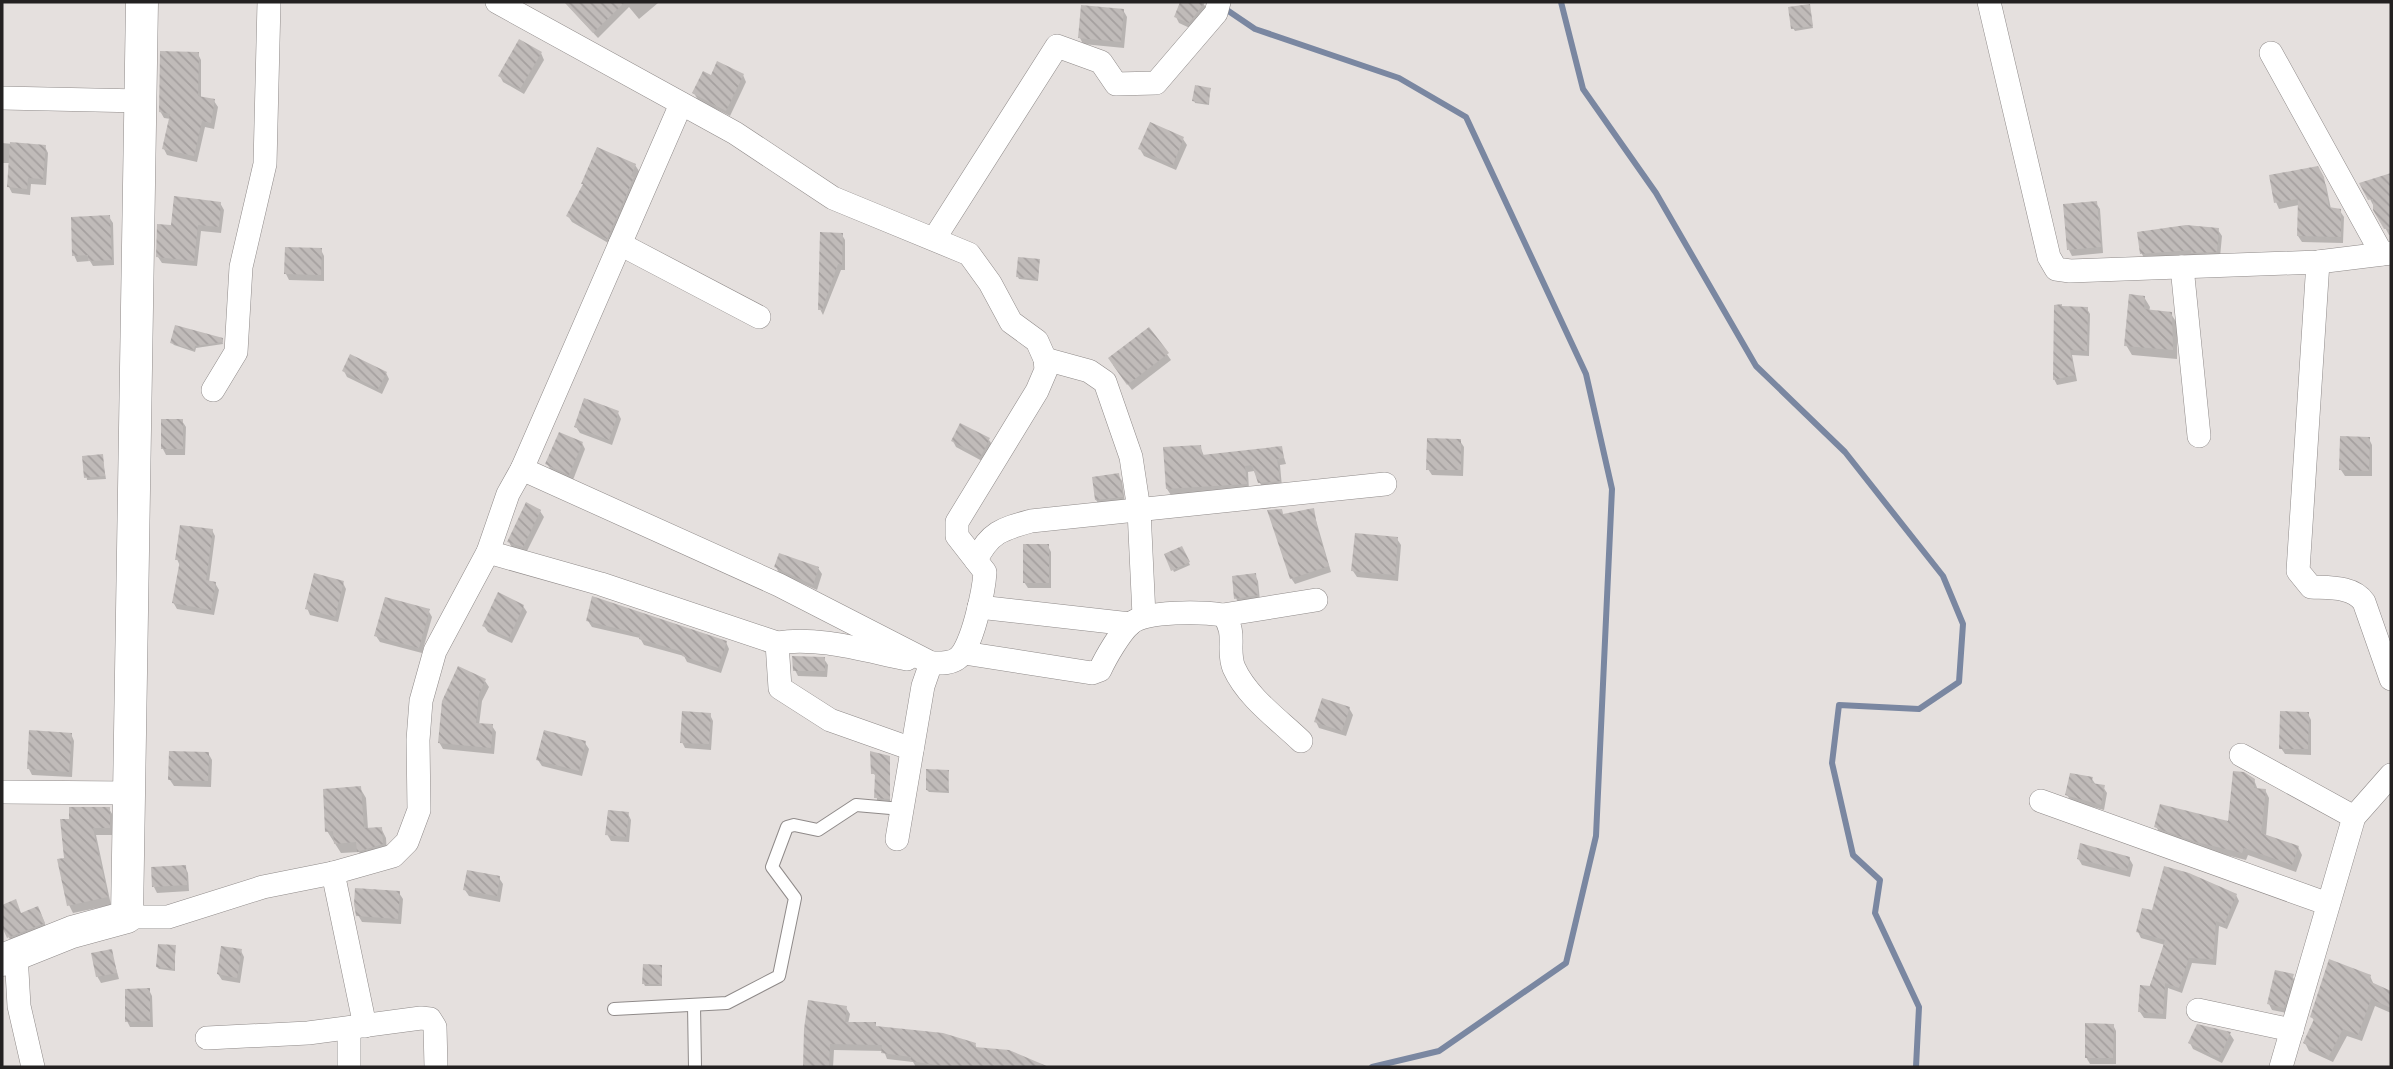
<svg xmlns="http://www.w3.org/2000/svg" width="2393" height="1069" viewBox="0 0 2393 1069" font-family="Commissioner,sans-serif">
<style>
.shadow{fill:#0003}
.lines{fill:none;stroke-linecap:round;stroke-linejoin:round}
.stream{stroke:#7a87a1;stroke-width:6}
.building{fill:url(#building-back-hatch)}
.lane-casing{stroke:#8f8a89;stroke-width:14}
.street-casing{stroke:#8f8a89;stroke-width:24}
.secondary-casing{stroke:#8f8a89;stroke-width:33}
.lane{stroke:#fff;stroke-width:12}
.street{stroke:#fff;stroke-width:23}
.secondary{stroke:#fff;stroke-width:32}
</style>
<defs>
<pattern id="building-back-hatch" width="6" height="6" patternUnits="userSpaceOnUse" patternTransform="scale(1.75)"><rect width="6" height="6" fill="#c0bbb9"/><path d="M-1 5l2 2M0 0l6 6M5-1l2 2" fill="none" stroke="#a5a09f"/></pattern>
</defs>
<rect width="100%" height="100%" fill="#e5e0de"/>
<g class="shadow">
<polygon points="569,2 657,2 658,3 639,19 629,7 598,38 571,9 567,3"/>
<polygon points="1182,2 1199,2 1203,3 1207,9 1192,29 1179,23 1176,17"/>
<polygon points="1809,6 1813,28 1795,31 1793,28"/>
<polygon points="1123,10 1127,17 1124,48 1083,44 1080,38"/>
<polygon points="541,53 544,60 524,94 503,82 500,76"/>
<polygon points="198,54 201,60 201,98 214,101 218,107 214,129 205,127 197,162 167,155 164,149 171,119 164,118 160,111"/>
<polygon points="743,75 746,82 730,116 698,100 694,93 711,78"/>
<polygon points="1210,89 1209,105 1195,103 1194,100"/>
<polygon points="1183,139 1187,145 1176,170 1144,156 1140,149"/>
<polygon points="2,143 45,147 48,153 46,185 31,184 30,195 12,193 9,187 10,163 2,163"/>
<polygon points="635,165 639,171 635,181 636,184 610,244 572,222 568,216 584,186"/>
<polygon points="2317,168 2326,185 2331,209 2340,211 2344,217 2343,243 2302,242 2298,236 2299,205 2279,209 2276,202"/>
<polygon points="2391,175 2391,235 2389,235 2362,184"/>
<polygon points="220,203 224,210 221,233 201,231 197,266 162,263 158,257 173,227"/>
<polygon points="2096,203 2100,209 2103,253 2072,256 2069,250 2065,206"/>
<polygon points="109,217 113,223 114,265 93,266 90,261 77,262 74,255"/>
<polygon points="2218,230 2222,236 2220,257 2145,260 2142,254 2139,233"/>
<polygon points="842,235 845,240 845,270 841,270 823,315 820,309"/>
<polygon points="321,250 324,256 324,281 289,280 286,274"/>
<polygon points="1039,261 1038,281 1019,279 1018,277"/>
<polygon points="2144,297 2150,307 2149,312 2171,314 2177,323 2177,359 2132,355 2126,345"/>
<polygon points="2087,309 2090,314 2089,356 2072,355 2077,381 2057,385 2054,379"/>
<polygon points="1149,329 1171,360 1132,390 1113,365"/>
<polygon points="222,339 223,344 196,348 195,352 174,345 172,343"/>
<polygon points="344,371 386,373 389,379 382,394 347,377"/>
<polygon points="618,413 621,419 612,445 580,433 576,427"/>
<polygon points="182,421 186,427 185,455 166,455 163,449"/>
<polygon points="2369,439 2372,445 2372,476 2345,476 2341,470"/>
<polygon points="989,440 993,446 984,462 956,447 953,441"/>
<polygon points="1460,441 1464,447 1463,476 1432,475 1428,469"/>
<polygon points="582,443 585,449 573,480 551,470 547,464"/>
<polygon points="1200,446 1204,456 1281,448 1286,464 1280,465 1282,487 1263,489 1254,471 1248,472 1249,490 1171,495 1167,489"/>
<polygon points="102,456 106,479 87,480 84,458"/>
<polygon points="1118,475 1122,481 1125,503 1100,506 1096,500"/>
<polygon points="1313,510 1331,572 1295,584 1291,578 1282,511 1284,516"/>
<polygon points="540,511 544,517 526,553 512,548 509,542"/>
<polygon points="212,530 215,536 209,582 215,583 219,590 214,615 177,609 173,602 180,566 177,559"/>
<polygon points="1397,539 1401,545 1398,581 1357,577 1353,571"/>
<polygon points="1048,546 1051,552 1051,588 1028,588 1024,582"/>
<polygon points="1182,548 1190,565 1174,572 1166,555"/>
<polygon points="776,567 818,568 822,574 817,590 779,573"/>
<polygon points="1255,575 1258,581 1260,601 1239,605 1236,598"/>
<polygon points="343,583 346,589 338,622 310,615 307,608"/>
<polygon points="523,606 527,612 512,643 488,632 484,626"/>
<polygon points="428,610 432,617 422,653 380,642 376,636"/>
<polygon points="588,621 726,642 729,649 721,673 687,662 684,656 644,645 640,638 592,627"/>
<polygon points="824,659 828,665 827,677 798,676 795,670"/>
<polygon points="485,681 489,687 482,701 479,725 492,726 496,732 494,754 443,749 439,742"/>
<polygon points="1349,708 1353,715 1346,736 1319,728 1316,722"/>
<polygon points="2308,714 2311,720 2311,755 2285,754 2281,748"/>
<polygon points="710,715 713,721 711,750 685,748 682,742"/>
<polygon points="71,734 74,741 72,777 32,775 29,769"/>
<polygon points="585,743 589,749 582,776 542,766 538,760"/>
<polygon points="208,753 212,760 211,787 174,786 170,780"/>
<polygon points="889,758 890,801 877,800 876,776 873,773"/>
<polygon points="948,771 949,793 929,792 927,790"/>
<polygon points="2092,779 2096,785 2103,787 2107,793 2104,810 2071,801 2067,795"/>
<polygon points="2254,780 2258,790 2265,790 2269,798 2266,836 2298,847 2302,855 2296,872 2248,855 2246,860 2202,849 2160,834 2156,826 2229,823"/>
<polygon points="360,788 366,798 368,829 381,828 386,838 387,854 364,861 359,852 341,853 327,831"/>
<polygon points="109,809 114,817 114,835 96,835 111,905 73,913 69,905 66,859"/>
<polygon points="628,814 631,820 629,842 611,841 607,834"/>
<polygon points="2078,858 2129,858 2133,865 2130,877 2082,865"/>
<polygon points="185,867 188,873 189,891 157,893 154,887"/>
<polygon points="499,878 503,884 500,902 469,896 465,890"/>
<polygon points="399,893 403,899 401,924 362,922 358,915"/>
<polygon points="2236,895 2239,901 2227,929 2219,926 2216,965 2192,963 2182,993 2168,988 2166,1019 2144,1018 2140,1012 2165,945 2141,938 2138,932 2153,912"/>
<polygon points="15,901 21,915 41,914 47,929 12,944 2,922 2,907"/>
<polygon points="175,947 175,971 159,969 157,967"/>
<polygon points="111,951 119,979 101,983 97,976"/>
<polygon points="241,951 244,957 240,983 222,980 218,974"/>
<polygon points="661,966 662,986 645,986 644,984"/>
<polygon points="2292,976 2296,982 2287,1013 2272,1010 2269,1004"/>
<polygon points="2370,976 2374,985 2391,992 2391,1013 2375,1006 2362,1041 2347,1036 2333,1062 2309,1051 2305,1043 2315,1022 2312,1017"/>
<polygon points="149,990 152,996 153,1027 130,1027 127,1021"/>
<polygon points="846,1008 850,1014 848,1024 875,1024 877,1028 975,1044 977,1049 1009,1052 1045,1067 916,1067 913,1062 887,1059 884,1051 834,1050 833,1067 805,1067 805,1030"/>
<polygon points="2113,1025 2116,1031 2116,1064 2090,1064 2086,1057"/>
<polygon points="2230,1034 2234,1040 2222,1063 2193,1049 2190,1043"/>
</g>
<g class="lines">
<g class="stream">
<polyline points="1561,2 1583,89 1656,193 1756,366 1845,452 1943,576 1963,624 1959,682 1919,709 1839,705 1832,763 1853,855 1880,880 1875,913 1919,1007 1916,1067"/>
<polyline points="1224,8 1255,29 1399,78 1466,117 1586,374 1612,489 1596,836 1566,963 1439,1051 1372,1067"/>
</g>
</g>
<g class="building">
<polygon points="564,2 625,2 593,33"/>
<polygon points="1180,2 1205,2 1189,23 1174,17"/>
<polygon points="1810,4 1813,26 1791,29 1788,7"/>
<polygon points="1081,5 1124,9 1121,42 1078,38"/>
<polygon points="519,39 542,52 520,89 498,76"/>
<polygon points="160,51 199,52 198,96 215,99 211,123 202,121 194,156 162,149 170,114 159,112"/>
<polygon points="717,61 744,74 726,111 692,93 703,71 711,75"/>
<polygon points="1195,85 1211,88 1208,104 1192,101"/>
<polygon points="1150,122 1184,137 1173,165 1138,149"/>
<polygon points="10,142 46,145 43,179 28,178 27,189 7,187"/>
<polygon points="597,147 636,164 631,176 634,177 607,239 566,216 583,184 581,184"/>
<polygon points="2318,166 2324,177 2329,207 2341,209 2341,237 2297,236 2298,199 2274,203 2269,175"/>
<polygon points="2391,173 2391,229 2384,229 2373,210 2373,199 2368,200 2359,183"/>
<polygon points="174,196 221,202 219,227 198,225 194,261 156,257 157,224 171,225"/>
<polygon points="2097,201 2101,247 2067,250 2063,204"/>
<polygon points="110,215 112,260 88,261 88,255 72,256 71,217"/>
<polygon points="2186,225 2219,228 2217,252 2191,253 2192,250 2140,254 2137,232"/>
<polygon points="820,232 843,233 842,265 838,264 822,310 818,310"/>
<polygon points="285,247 322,248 321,275 284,274"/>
<polygon points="1018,257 1040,259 1038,279 1016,277"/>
<polygon points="2129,294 2145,296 2144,309 2172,312 2173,350 2124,346"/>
<polygon points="2062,304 2062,306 2088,307 2087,351 2070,350 2075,375 2053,380 2054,305"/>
<polygon points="175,325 223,338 223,342 195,346 194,350 170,343"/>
<polygon points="1149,327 1169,353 1127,385 1108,358"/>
<polygon points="350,354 387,372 378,389 342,371"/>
<polygon points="584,398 619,411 609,440 574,427"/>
<rect x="161" y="419" width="22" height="30"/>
<polygon points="960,423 990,438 981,456 951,441"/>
<polygon points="559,432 583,442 569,475 545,464"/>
<polygon points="2340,436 2370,437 2369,471 2339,470"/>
<polygon points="1427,438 1461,439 1461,470 1426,470"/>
<polygon points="1201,445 1202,455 1282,446 1284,458 1277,459 1280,481 1258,483 1252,465 1245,466 1247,484 1166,489 1163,447"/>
<polygon points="103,454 105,476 84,478 82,456"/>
<polygon points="1119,473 1123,497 1095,500 1092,477"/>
<polygon points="526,502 541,510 523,547 507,542"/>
<polygon points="1314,508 1318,532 1329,566 1290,579 1267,510 1282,509 1283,514"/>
<polygon points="180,525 213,529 206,580 216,582 211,610 172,603 180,560 175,560"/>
<polygon points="1355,533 1398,537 1395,575 1351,571"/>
<rect x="1023" y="544" width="26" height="39"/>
<polygon points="1182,546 1190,562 1171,571 1164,554"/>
<polygon points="779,553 819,567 813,585 774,567"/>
<polygon points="314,573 344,581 335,617 305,609"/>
<polygon points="1256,573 1258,595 1234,599 1232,576"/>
<polygon points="498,592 524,605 509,638 482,626"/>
<polygon points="592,596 727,641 718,668 682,656 683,652 639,639 640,634 586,621"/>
<polygon points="385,597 430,609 419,648 374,636"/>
<polygon points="792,656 825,657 825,671 793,671"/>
<polygon points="458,666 486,679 479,694 476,723 493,724 491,748 438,743 442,701"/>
<polygon points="1322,698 1350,707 1342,731 1314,722"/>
<polygon points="682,711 711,713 709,744 680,743"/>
<polygon points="2280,711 2309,712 2308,749 2279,749"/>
<polygon points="29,730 72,733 69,772 27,769"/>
<polygon points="544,730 586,741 579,771 536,760"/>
<polygon points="169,751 209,752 208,781 168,780"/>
<polygon points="870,751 890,756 890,799 874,798 875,774 871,774"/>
<polygon points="926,769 949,770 948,791 926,790"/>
<polygon points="2233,771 2244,772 2255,779 2254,788 2266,789 2261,833 2299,846 2292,865 2244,848 2242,853 2196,842 2154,827 2160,804 2228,821"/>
<polygon points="2070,773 2093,777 2091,783 2105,785 2101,805 2065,795"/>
<polygon points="361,786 364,828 382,827 383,844 357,852 356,842 334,844 333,831 325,832 323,789"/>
<polygon points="69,807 110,807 110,828 93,828 108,897 67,906 57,859 64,858 60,819 69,819"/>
<polygon points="608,810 629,812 626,837 605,835"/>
<polygon points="2080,843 2130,857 2127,871 2077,859"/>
<polygon points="186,865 187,885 152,887 151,867"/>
<polygon points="2164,866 2189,873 2237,894 2224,924 2216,921 2213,959 2189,958 2179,988 2165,983 2163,1014 2138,1012 2140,985 2150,986 2165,940 2136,932 2142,908 2152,910"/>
<polygon points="467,870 500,876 497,896 463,890"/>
<polygon points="355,888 400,891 398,919 356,916 354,904"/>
<polygon points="16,899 21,913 38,906 45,923 7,938 2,927 2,905"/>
<polygon points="158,944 176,945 174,969 156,967"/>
<polygon points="221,946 242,949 237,978 217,974"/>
<polygon points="112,949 117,973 96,977 91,953"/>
<polygon points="2329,959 2371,975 2369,981 2391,991 2391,1008 2371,999 2358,1035 2343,1029 2329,1056 2303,1043 2314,1019 2310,1017"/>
<polygon points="643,964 662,965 662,984 642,984"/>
<polygon points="2275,970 2294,974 2284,1008 2267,1004"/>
<polygon points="150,988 150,1021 125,1022 125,989"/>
<polygon points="808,1000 847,1006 845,1022 876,1022 876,1026 943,1033 976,1043 975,1047 1009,1050 1049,1067 949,1067 910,1061 911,1057 881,1053 882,1045 830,1044 829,1067 803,1067 804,1029"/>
<polygon points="2085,1023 2114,1024 2113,1058 2085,1058"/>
<polygon points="2197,1024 2231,1032 2219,1058 2188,1043"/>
</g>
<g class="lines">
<g class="lane-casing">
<g id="lane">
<polyline points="694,1005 695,1067"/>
<polyline points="614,1009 727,1003 779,976 795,898 772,867 787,827 794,825 818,830 856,805 902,809"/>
</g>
</g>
<g class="street-casing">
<g id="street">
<path d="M 497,2 L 735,133 L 833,198 L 969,254 L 990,283 L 1011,322 L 1037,341 L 1045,359 L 1046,370 L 1037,391 L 957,522 L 957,536 L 985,572 C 984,590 972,648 958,658 C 951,664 939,663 931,663 L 923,686 L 897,839"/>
<polyline points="1989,2 2049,257 2056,269 2070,271 2318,262 2391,253"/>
<polyline points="2271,53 2382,254"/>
<polyline points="2,98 141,101"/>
<polyline points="934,239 1057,46 1101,62 1116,84 1156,83 1216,13 1219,2"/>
<polyline points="620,244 759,317"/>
<path d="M 2318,262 L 2298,571 L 2311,587 C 2329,588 2353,586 2364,602 L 2391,679"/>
<polyline points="2182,267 2199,436"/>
<polyline points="1045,359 1089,371 1105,382 1131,457 1139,510 1144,616"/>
<polyline points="213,390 236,352 241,267 265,164 269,2"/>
<polyline points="522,469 779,585 931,663"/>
<polyline points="488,552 601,584 777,643 780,688 830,720 912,749"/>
<path d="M 976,560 C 990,532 1002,529 1031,521 L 1385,484"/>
<polyline points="979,607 1130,624"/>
<polyline points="1223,615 1316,600"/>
<path d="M 777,643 C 818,636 866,651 907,659"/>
<path d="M 964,653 L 1092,673 L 1100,670 C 1106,657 1120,633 1130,624 C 1146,610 1203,612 1223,615 C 1238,633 1226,649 1234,668 C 1247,697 1278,719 1301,741"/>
<polyline points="2241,755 2354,817"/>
<polyline points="2,792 129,793"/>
<polyline points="2041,801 2328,904"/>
<polyline points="333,873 365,1026"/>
<polyline points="127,917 168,917 263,887 333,873 393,856 407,842 419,810 418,740 421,701 435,651 488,552 508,494 522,469 681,104"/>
<polyline points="16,954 19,1006 33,1067"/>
<polyline points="2198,1010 2292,1030"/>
<polyline points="207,1038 308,1033 421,1018 430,1019 435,1027 436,1067"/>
<polyline points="349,1067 349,1028"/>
<polyline points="2281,1067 2354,817 2391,775"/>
</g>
</g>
<g class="secondary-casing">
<polyline id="secondary" points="2,960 72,932 127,917 142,2"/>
</g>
<use href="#lane" class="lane"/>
<use href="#street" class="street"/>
<use href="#secondary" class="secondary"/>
</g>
<rect width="2393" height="1069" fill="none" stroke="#232121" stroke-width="7"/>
</svg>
